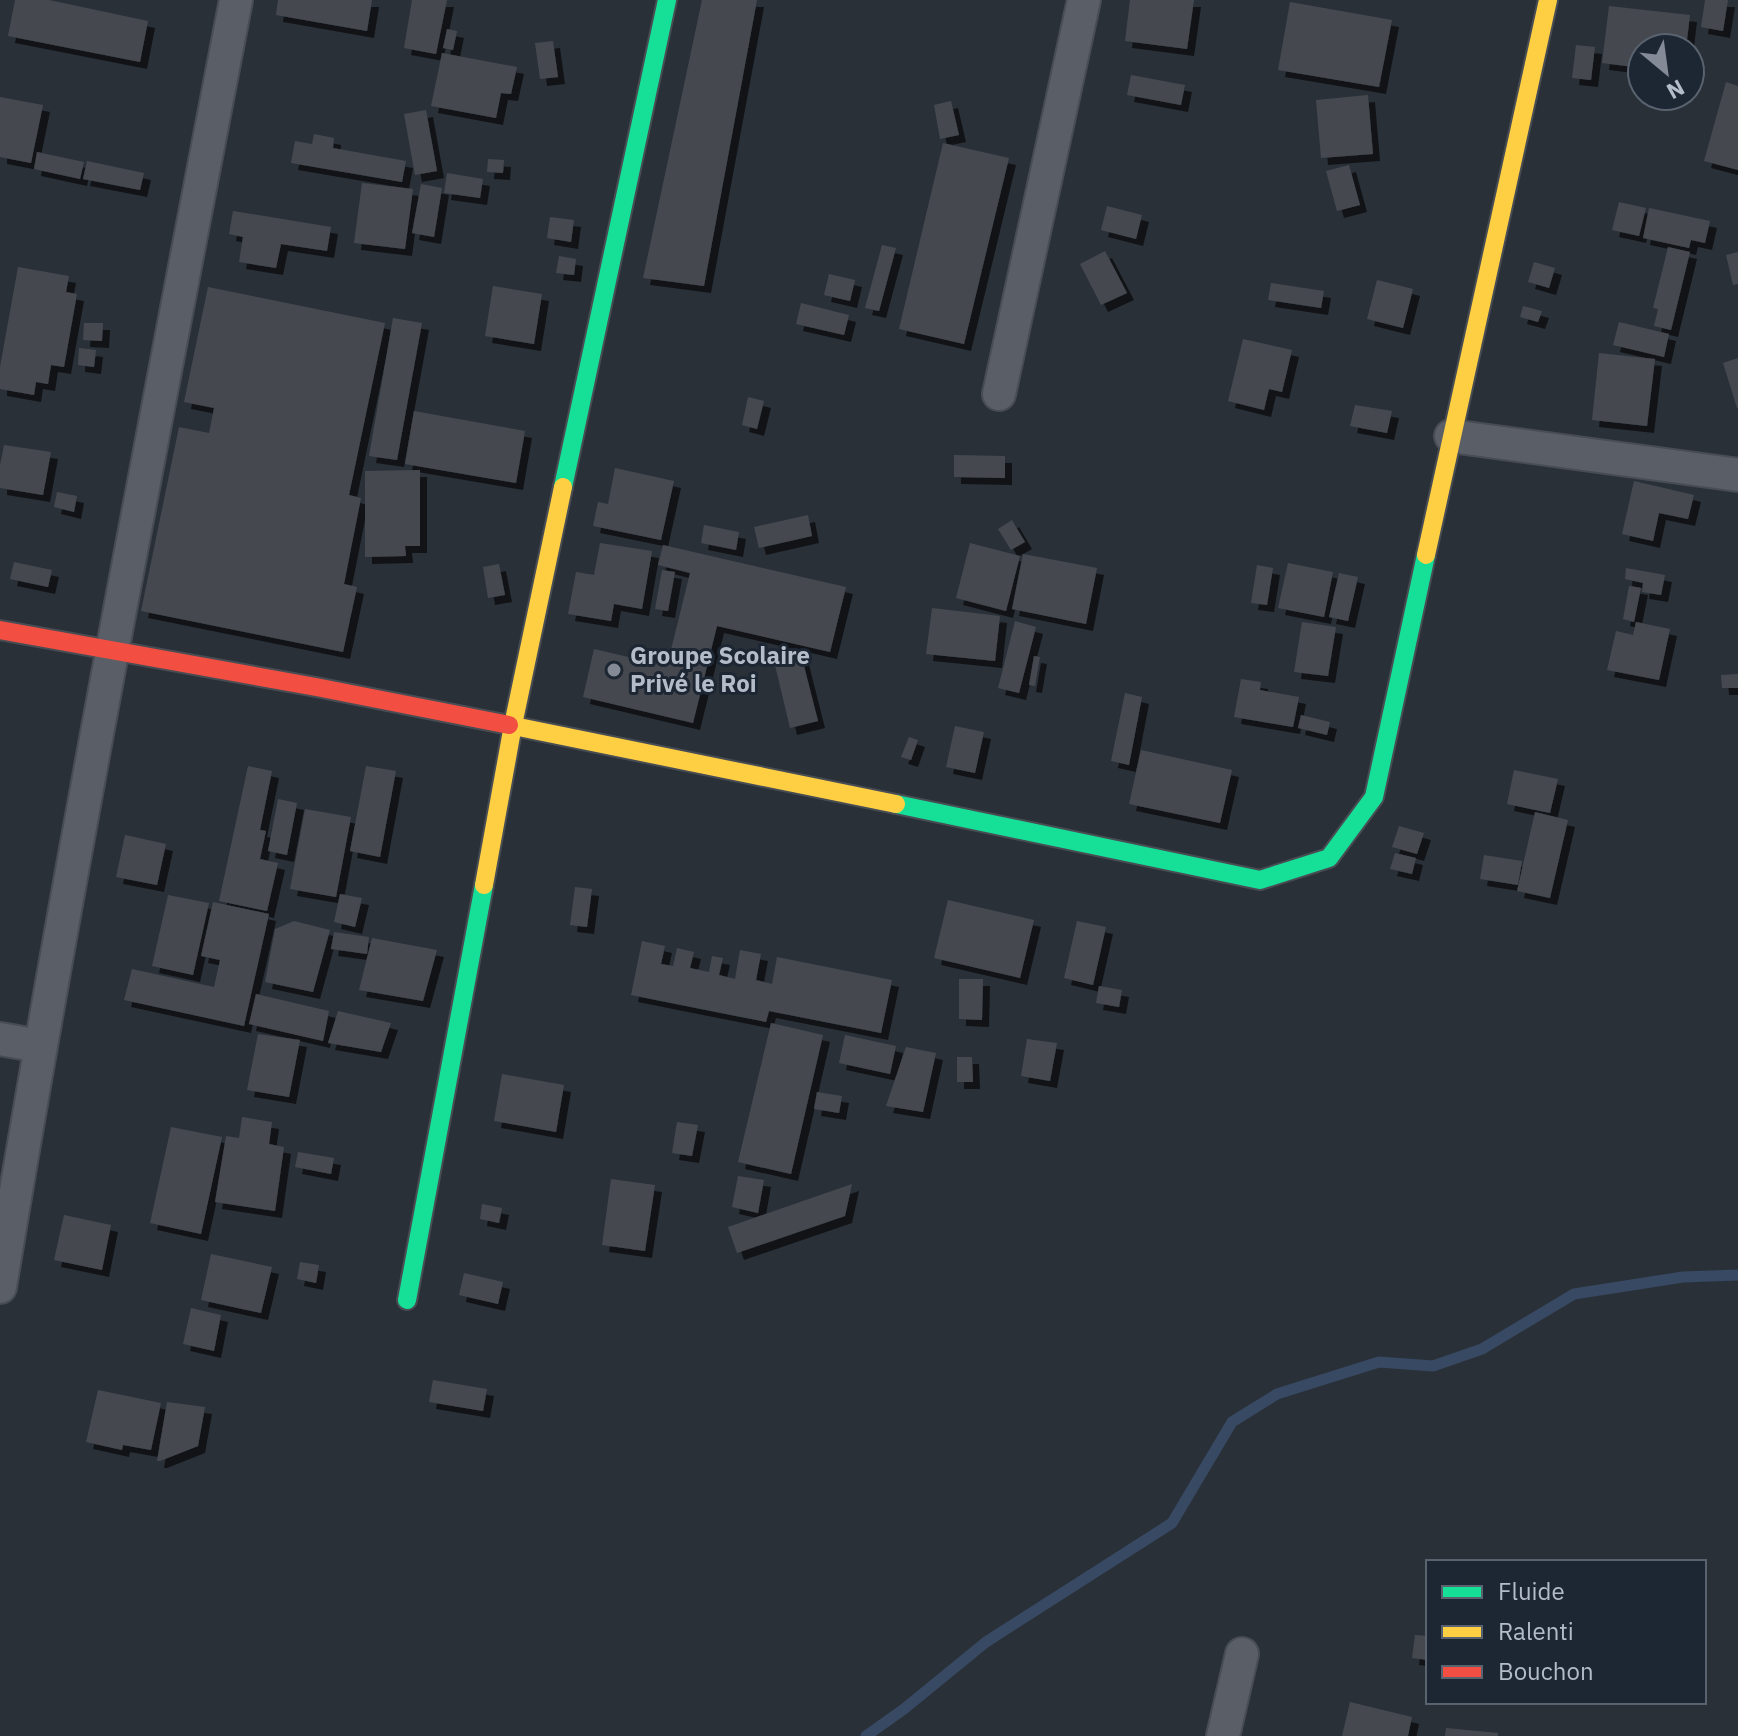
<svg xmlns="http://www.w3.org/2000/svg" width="1738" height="1736" viewBox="0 0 1738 1736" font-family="'IBM Plex Sans',sans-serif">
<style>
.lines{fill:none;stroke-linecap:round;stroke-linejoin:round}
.stream{stroke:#384963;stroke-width:11}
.building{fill:#444950;filter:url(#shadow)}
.street-casing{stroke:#484c53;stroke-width:36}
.fast-casing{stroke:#484c53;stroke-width:22}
.slow-casing{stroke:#484c53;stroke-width:22}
.jam-casing{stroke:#484c53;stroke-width:22}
.street{stroke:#5a5e66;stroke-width:32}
.fast{stroke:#16e098;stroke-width:18}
.slow{stroke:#ffcf43;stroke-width:18}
.jam{stroke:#f24e42;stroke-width:18}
.poi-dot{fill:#848b96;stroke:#1d2633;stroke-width:3}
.labels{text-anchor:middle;stroke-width:6;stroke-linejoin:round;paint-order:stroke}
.poi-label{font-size:24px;font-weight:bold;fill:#b4bcc9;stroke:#1d2633;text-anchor:start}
</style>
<defs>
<filter id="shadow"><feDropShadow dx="7" dy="7" stdDeviation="0" flood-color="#0009"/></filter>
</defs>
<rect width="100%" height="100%" fill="#2a3038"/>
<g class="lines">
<polyline class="stream" points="866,1736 904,1709 986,1642 1172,1523 1232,1422 1277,1394 1379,1362 1433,1366 1482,1349 1574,1294 1683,1277 1738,1275"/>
</g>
<g class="building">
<polygon points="15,0 49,0 148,21 140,62 8,36"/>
<polygon points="278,0 372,0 367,31 276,15"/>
<polygon points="412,0 447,0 436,54 404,48"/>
<polygon points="702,0 757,0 704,286 643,278"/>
<polygon points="1130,0 1194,0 1187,49 1125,41"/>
<polygon points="1705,0 1728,0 1723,31 1701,27"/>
<polygon points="1290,2 1392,20 1379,87 1278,70"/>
<polygon points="1609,6 1690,15 1686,48 1642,48 1642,68 1602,63"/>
<polygon points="447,29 457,31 453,50 443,48"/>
<polygon points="553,41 558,77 540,79 535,43"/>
<polygon points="1576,45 1595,47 1591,80 1572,78"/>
<polygon points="442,53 517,67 511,94 501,93 496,118 431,106"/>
<polygon points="1131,75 1185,85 1181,105 1127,95"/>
<polygon points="1726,82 1738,86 1738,170 1704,161"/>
<polygon points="1368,95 1373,154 1321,158 1316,100"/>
<polygon points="0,97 43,105 31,163 0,157"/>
<polygon points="951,101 959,135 940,139 934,105"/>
<polygon points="426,110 437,171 415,175 404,114"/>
<polygon points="314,134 334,138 333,148 406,161 402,182 291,163 295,141 312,144"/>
<polygon points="943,143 1009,158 964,344 899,329"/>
<polygon points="37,152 84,162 80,179 34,169"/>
<polygon points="488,159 504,160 503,173 487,172"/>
<polygon points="87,161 144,173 140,190 83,179"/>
<polygon points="1349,165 1360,205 1337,211 1326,171"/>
<polygon points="447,173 483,179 480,198 444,193"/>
<polygon points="362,183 413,189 405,249 354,243"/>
<polygon points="421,184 442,188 434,237 412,233"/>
<polygon points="1619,202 1646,208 1639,236 1612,230"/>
<polygon points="1107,206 1142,215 1136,239 1101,230"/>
<polygon points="1649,208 1710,221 1705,243 1691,240 1689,248 1643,238"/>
<polygon points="233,211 331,227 327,251 281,244 276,268 239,262 243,237 229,234"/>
<polygon points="550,217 574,220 571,242 547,238"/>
<polygon points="882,245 896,248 879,311 865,308"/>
<polygon points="1668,247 1690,252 1671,330 1654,326 1658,309 1653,308"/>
<polygon points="1105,251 1127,293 1101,305 1080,264"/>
<polygon points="1738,252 1738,284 1733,285 1726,255"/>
<polygon points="559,256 576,259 574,275 556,273"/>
<polygon points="1534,262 1555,268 1549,288 1528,282"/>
<polygon points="18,267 69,276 66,292 77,294 64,367 51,365 48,384 36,382 34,395 0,389 0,367"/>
<polygon points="829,274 855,280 850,301 824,295"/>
<polygon points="1377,280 1413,289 1403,328 1367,319"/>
<polygon points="1271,283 1324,291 1321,308 1268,300"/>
<polygon points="493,286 542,294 534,344 485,336"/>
<polygon points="208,287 385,323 349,495 361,498 344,584 357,587 343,652 141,611 179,427 209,433 214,408 184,402"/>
<polygon points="801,303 849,315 844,335 796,324"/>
<polygon points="1523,306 1542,311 1538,322 1520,317"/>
<polygon points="393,318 422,323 397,460 369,456"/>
<polygon points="1619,322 1669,334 1664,357 1613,345"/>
<polygon points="84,323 103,323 102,341 83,340"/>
<polygon points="1243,339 1292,350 1282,392 1269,389 1264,410 1228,401"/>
<polygon points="79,348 96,350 94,367 78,365"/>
<polygon points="1599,353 1655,359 1647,426 1592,420"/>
<polygon points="1738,358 1738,408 1737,408 1723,363"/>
<polygon points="748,397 764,401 757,429 742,425"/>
<polygon points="1355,405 1392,411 1387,433 1350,426"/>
<polygon points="414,411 525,431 516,483 405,464"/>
<polygon points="4,445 51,452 43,495 0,488 0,465"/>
<polygon points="954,455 1005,456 1005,478 954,477"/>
<polygon points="615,468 674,481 661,540 593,526 598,502 608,504"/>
<polygon points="420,470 420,546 405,546 406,556 365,557 365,471"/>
<polygon points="1634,481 1694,495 1688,519 1659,513 1653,541 1622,534"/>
<polygon points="57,492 77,496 74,512 54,507"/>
<polygon points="808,515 812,536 759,548 754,527"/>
<polygon points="1012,520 1025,542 1011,550 998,529"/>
<polygon points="704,525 739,532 736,550 701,543"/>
<polygon points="600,543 652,551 642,609 614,604 611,621 568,614 576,572 594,575"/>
<polygon points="970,543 1020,556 1006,611 956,598"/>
<polygon points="663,545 846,587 830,652 717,626 693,723 583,697 594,649 667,666 690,573 658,565"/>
<polygon points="1023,554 1097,568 1086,624 1012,609"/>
<polygon points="14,562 52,570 48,587 10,579"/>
<polygon points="1288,563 1333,572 1324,617 1278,608"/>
<polygon points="499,564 505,595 488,598 483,567"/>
<polygon points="1257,565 1273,568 1267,605 1251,603"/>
<polygon points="1626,568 1665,575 1661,595 1642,592 1643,583 1625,579"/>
<polygon points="662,570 675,572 668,611 655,609"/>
<polygon points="1339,573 1358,577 1348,621 1329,617"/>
<polygon points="1629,586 1641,588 1634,622 1623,619"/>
<polygon points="932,608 1000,616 995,661 926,654"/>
<polygon points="1015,621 1036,627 1019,693 998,688"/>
<polygon points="1302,622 1336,627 1328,676 1294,672"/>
<polygon points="1636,622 1670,629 1659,680 1607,670 1616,631 1633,635"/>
<polygon points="1034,656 1040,657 1035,686 1029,685"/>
<polygon points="802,658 818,721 790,728 775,665"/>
<polygon points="1738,674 1738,688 1722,688 1721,675"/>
<polygon points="1241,679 1261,682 1260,690 1299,697 1293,727 1234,717"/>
<polygon points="1125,693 1142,697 1129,765 1111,761"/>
<polygon points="1301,715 1330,722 1327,735 1298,728"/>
<polygon points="955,726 984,732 975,773 946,767"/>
<polygon points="909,737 918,740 911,760 901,757"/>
<polygon points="1141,750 1232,770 1220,823 1129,804"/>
<polygon points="248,766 272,771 260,830 266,831 260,859 278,863 267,911 219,901"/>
<polygon points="366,766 396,771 380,857 350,851"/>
<polygon points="1514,770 1558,779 1550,813 1507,804"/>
<polygon points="278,799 297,803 287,855 268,851"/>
<polygon points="305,809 351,817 336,897 290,889"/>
<polygon points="1535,812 1568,820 1550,898 1517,891"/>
<polygon points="1399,826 1424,833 1417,854 1392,847"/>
<polygon points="125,835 166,844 157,885 116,877"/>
<polygon points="1395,853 1416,858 1412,874 1390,869"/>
<polygon points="1484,855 1522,861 1518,885 1480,879"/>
<polygon points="575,887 592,889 587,927 570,925"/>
<polygon points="340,894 362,898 355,927 334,922"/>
<polygon points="168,895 209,903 193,975 152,966"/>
<polygon points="948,900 1034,920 1020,978 934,958"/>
<polygon points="213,902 269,914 244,1026 124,1000 132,969 214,987 220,960 201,956"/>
<polygon points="294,921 330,930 313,992 265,982 275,929"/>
<polygon points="1077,921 1106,927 1093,985 1064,978"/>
<polygon points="334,932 369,937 367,954 331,949"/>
<polygon points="372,938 437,950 423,1001 359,990"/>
<polygon points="642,941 665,946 661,964 673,966 677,948 694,952 690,968 709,972 712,956 723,958 719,975 735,979 740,950 761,954 756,980 772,984 777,957 892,980 881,1033 769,1011 766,1022 631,995"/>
<polygon points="959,979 983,979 982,1020 959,1019"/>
<polygon points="1099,986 1122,990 1119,1007 1096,1003"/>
<polygon points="256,994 329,1011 323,1041 249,1024"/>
<polygon points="338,1011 391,1023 381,1052 328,1043"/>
<polygon points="771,1023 823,1035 791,1174 738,1162"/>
<polygon points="258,1034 300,1040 289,1097 247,1090"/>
<polygon points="845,1035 896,1046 890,1074 839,1063"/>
<polygon points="1027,1039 1057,1043 1050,1081 1021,1076"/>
<polygon points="906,1047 936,1053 923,1112 886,1106"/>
<polygon points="957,1057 972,1057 973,1082 957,1082"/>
<polygon points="502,1074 564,1085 556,1132 494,1121"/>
<polygon points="817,1092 842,1096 839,1113 814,1109"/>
<polygon points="242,1117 272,1122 269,1144 284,1147 275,1211 215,1202 226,1136 239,1138"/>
<polygon points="677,1122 698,1125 692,1156 672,1153"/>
<polygon points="171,1127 222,1137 201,1234 150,1223"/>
<polygon points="298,1152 334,1158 331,1174 295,1167"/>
<polygon points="738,1176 764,1180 758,1213 732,1207"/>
<polygon points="611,1179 655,1185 645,1251 602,1245"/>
<polygon points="852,1184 845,1216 737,1253 728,1227"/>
<polygon points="482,1204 502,1208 499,1223 480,1219"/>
<polygon points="64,1215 111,1225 102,1270 54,1260"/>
<polygon points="211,1254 272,1267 261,1313 201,1300"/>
<polygon points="300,1262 319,1265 316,1283 297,1279"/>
<polygon points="464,1273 503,1282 498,1304 459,1295"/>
<polygon points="191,1308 221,1315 214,1351 183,1344"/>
<polygon points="433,1380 487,1389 483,1411 429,1402"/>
<polygon points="98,1390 161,1403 151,1450 123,1445 122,1450 86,1442"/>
<polygon points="167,1402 205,1407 198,1446 160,1461 157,1461"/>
<polygon points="1415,1635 1428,1636 1428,1660 1412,1658"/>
<polygon points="1350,1702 1412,1717 1408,1736 1342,1736"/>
<polygon points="1446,1728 1498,1733 1498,1736 1445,1736"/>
</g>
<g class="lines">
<g class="street-casing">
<g id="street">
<polyline points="999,394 1084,0"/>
<polyline points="1451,436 1738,475"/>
<polyline points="0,1039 40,1046"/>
<path d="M 0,1287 C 71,856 154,428 236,0"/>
<polyline points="1223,1736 1242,1654"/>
</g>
</g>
<g class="fast-casing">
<g id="fast">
<polyline points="563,487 667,0"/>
<polyline points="896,804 1260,880 1329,858 1374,797 1426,555"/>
<polyline points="407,1300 484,885"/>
</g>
</g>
<g class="slow-casing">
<g id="slow">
<polyline points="1426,555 1548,0"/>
<polyline points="509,725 896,804"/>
<polyline points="484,885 513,725 563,487"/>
</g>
</g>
<g class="jam-casing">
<polyline id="jam" points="0,630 316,687 509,725"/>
</g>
<use href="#street" class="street"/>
<use href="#fast" class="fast"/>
<use href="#slow" class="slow"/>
<use href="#jam" class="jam"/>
</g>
<circle class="poi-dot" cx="614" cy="670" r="8"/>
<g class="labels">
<g class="poi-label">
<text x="630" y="664">Groupe Scolaire<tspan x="630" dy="28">Privé le Roi</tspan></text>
</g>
</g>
<rect x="1426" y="1560" width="280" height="144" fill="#1d2633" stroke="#59626f" stroke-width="2"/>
<rect x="1442" y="1586" width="40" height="12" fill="#16e098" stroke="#59626f" stroke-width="2"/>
<text x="1498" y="1600" font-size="24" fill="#b4bcc9">Fluide</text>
<rect x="1442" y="1626" width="40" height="12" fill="#ffcf43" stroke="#59626f" stroke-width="2"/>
<text x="1498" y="1640" font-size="24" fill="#b4bcc9">Ralenti</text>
<rect x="1442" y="1666" width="40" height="12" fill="#f24e42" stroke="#59626f" stroke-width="2"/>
<text x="1498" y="1680" font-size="24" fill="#b4bcc9">Bouchon</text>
<g transform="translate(1666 72) rotate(151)"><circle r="38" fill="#1d2633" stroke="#59626f" stroke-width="2"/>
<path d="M0-6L14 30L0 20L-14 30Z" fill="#848b96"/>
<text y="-12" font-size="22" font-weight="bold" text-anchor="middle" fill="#b4bcc9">N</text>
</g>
</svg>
